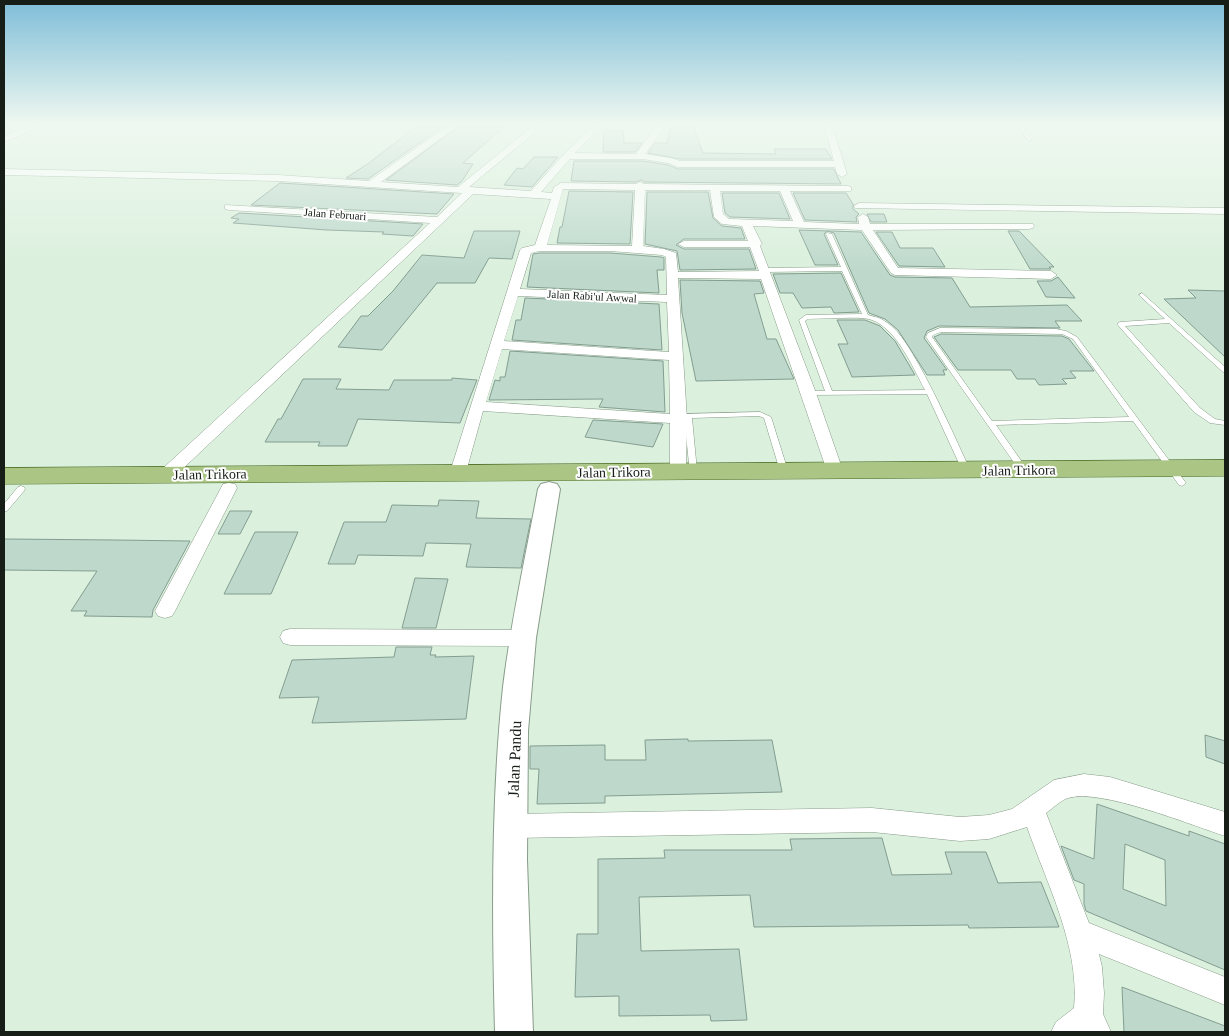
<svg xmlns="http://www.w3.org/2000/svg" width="1229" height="1036" viewBox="0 0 1229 1036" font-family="'Times New Roman',serif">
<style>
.building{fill:#bed9cc;stroke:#839d91;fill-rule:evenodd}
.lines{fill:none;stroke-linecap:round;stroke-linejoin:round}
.service-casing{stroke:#889b89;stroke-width:1}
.minor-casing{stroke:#889b89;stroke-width:1}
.tertiary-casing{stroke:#889b89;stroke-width:2}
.primary-casing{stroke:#517129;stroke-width:1}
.service{fill:#fff;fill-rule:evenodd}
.minor{fill:#fff;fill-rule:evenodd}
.tertiary{fill:#fff;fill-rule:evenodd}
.primary{fill:#aac584;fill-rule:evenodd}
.labels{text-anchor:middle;stroke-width:4;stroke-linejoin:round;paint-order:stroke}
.far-street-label{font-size:11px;fill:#161e17;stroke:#fff}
.street-label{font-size:14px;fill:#161e17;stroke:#fff}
.near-street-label{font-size:16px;fill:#161e17;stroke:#fff}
</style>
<rect width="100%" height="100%" fill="#dbf0dd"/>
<g class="building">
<polygon points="418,125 445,125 368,179 346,178 369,163"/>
<polygon points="461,125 506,125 463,163 473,164 462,181 457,185 386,180"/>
<polygon points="670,126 693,126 703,153 776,154 774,149 826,149 832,159 680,159 648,153 655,143 668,143 667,138 670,138 668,131 672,131"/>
<polygon points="604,131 623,131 624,143 642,143 635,152 603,152"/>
<polygon points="534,157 558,157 532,187 504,185 517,168 523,169"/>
<polygon points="574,161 643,161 668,165 678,169 834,169 841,184 644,182 641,180 636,182 571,181"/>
<polygon points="280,183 454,194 437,214 251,205"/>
<polygon points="569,191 633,192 630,244 557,243 560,227 562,227"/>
<polygon points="647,192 708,192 713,218 722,226 741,228 745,239 684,239 676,245 684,249 749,249 756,269 680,270 677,251 645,244"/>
<polygon points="722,193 779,193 790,219 730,217 725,213"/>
<polygon points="793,193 846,193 853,204 853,209 859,214 856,217 857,222 805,220"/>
<polygon points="239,213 423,224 413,236 382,234 384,232 327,230 233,223 239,219 231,218"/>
<polygon points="867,214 884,214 887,222 871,222"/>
<polygon points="799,230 861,232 890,275 895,277 952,278 970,307 1067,305 1082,321 1055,321 1060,328 939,326 927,331 924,338 947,370 943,370 945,375 927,375 898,330 885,319 869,313 834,233 827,231 824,234 838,265 815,265"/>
<polygon points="474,231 520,231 512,259 489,258 475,283 437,283 382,350 338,347 361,316 368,316 393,291 422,255 464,258"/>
<polygon points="1008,231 1019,231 1054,267 1049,267 1051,269 1030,269"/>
<polygon points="876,232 892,232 900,248 933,248 945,267 899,266"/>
<polygon points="539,253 610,253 661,257 664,258 664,270 657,270 659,293 527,287 533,254"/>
<polygon points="841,273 859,312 834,313 831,307 802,308 793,293 780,293 773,274"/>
<polygon points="1058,277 1075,298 1046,297 1037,281 1051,281"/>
<polygon points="680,280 760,281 764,293 754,294 767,339 776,339 794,379 696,381 682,313"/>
<polygon points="1188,290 1225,291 1225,357 1164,299 1196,298"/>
<polygon points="525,298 659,304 662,350 512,340 516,320 521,320"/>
<polygon points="837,320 865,320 880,326 895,341 915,375 852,377 838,344 848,344"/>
<polygon points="941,334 1062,336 1069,339 1094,371 1070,371 1076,378 1062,379 1067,384 1039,385 1035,379 1017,379 1011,370 958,370 934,337"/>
<polygon points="510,351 663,361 665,412 599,407 603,399 489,400 495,380 500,381 500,377 505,377"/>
<polygon points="452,378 477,380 460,423 358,419 347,446 318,446 320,442 265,442 278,419 281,419 303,379 341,379 336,389 389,390 394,380 452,380"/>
<polygon points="593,420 663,424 653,447 585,437"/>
<polygon points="439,500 479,501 476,518 531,519 521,568 466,567 471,544 426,543 423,556 358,555 355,564 328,564 344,522 386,522 392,505 438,506"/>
<polygon points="230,511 252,511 240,534 218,534"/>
<polygon points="255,532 298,532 271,594 224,594"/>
<polygon points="4,539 115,540 190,541 153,610 152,617 84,616 87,611 71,611 97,571 4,570"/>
<polygon points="415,578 448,579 436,628 402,628"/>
<polygon points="396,647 432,647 430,655 436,655 435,657 474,656 466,719 312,723 319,697 279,698 292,660 394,657"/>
<polygon points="1205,735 1225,741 1225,764 1206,757"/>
<polygon points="688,739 688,741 772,740 782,792 605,796 605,803 537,804 539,769 530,769 530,746 605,745 605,760 646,760 645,740"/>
<path d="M 1097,804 L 1189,836 L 1189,831 L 1225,844 L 1225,970 L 1086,911 L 1084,904 L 1084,884 L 1074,880 L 1061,846 L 1094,859 ZM 1125,844 L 1165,860 L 1166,906 L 1123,889 Z"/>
<polygon points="882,838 892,875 952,874 945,852 986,852 998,883 1041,882 1059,927 969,928 968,925 754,927 750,895 639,897 641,951 739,949 747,1020 711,1021 710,1015 619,1016 619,996 575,997 577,934 598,934 598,859 665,858 664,850 792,850 790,839"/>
<polygon points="1122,987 1225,1026 1225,1032 1124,1032"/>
</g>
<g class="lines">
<g class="service-casing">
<g id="service">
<polygon points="1017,125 1021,125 1032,140 1028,140"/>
<path d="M 827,233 L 832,234 L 868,315 C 875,317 881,318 886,322 C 901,332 910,350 919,365 C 938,399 954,435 970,470 L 969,472 L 963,472 L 962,470 L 927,394 L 809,395 L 805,393 L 809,391 L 825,391 L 799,320 L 806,315 L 862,314 L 842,271 L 764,272 L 761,270 L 764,268 L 841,267 L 826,234 ZM 842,318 C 852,318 863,317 872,320 C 897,329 913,368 925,390 L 832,391 L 805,321 L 808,319 Z"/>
<polygon points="1142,293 1225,367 1225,373 1223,372 1169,323 1125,326 1200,408 1215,419 1225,421 1225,425 1210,423 1194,412 1117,324 1120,322 1165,319 1140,296 1139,295"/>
<path d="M 940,328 L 1056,329 L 1066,331 L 1077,337 L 1186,483 L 1182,486 L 1179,485 L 1133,421 L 996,425 L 1027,469 L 1023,472 L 1020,471 L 926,337 L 928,333 ZM 941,332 L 1062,334 L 1073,339 L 1129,417 L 992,421 L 932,337 L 933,335 Z"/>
<polygon points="760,412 771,417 788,471 787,473 781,473 780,471 764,418 759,416 692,418 697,471 696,473 690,473 684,416 685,414"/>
<polygon points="21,486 24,487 25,489 24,491 7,511 4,512 4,504 18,487"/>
</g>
</g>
<g class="minor-casing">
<g id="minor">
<polygon points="32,125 45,125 4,142 4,136"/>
<path d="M 449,125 L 459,125 L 381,182 L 458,187 L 534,125 L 544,125 L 469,187 L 531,191 L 564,154 L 594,125 L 603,125 L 575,153 L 636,154 L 657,125 L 666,125 L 645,154 L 671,158 L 680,161 L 834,161 L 824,125 L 832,125 L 847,174 L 842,177 L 837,174 L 835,167 L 678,167 L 668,163 L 643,159 L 570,159 L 541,192 L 552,193 L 554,187 L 561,183 L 636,184 L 640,182 L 644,184 L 848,186 L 851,187 L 851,191 L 790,191 L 804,222 L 859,224 L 858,217 L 863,214 L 868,217 L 870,224 L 1033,224 L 1034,226 L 1033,228 L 1029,229 L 873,230 L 898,268 L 1051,271 L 1057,275 L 1051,279 L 895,275 L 891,273 L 862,230 L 753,226 L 762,244 L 760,246 L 816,393 L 843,471 L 841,475 L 835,476 L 829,475 L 827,471 L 761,279 L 678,278 L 687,419 L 686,471 L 684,475 L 678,476 L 672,475 L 670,471 L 670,423 L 483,411 L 466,472 L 464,476 L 458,477 L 452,476 L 450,472 L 520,250 L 522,248 L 535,245 L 551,199 L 473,194 L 172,479 L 166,480 L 160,479 L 158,475 L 160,471 L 430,223 L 229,210 L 225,209 L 225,205 L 437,217 L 462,193 L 278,181 L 4,175 L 4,169 L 278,175 L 369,181 ZM 563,189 L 635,190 L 632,246 L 547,245 ZM 645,190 L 710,190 L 714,217 L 722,224 L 742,226 L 748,241 L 684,241 L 678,244 L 684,247 L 750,247 L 759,271 L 678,272 L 676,253 L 664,249 L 643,246 ZM 720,191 L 780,191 L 793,221 L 729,219 L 723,214 ZM 540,251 L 610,251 L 662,255 L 666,257 L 667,295 L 520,289 L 531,253 ZM 518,296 L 667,302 L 669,352 L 504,341 ZM 502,349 L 669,360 L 670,414 L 486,402 Z"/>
<polygon points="859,203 1225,208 1225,214 855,208 854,206"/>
<polygon points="229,483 235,484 237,488 175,611 172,616 165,618 158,616 155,611 221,488 223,484"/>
<polygon points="290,629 524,630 531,632 534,638 531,644 524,646 290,645 283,643 280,637 283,631"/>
<path d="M 1084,774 L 1110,777 L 1225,812 L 1225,836 C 1191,825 1100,788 1068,798 C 1061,800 1052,809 1046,813 L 1089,923 L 1225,977 L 1225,1005 L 1099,954 L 1102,967 L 1104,993 L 1103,1014 L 1111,1032 L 1051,1032 L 1056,1022 L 1074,1008 C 1080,947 1047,884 1027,827 L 989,839 L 960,841 L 872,832 L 512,838 L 503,834 L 500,826 L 503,818 L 512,814 L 872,808 L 960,817 L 989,815 L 1012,809 L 1054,780 Z"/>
</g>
</g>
<g class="tertiary-casing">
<path id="tertiary" d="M 549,482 L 557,484 L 560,489 L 536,638 L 528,731 L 527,860 L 533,1032 L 495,1032 C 492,920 491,799 503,687 C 511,620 526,555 538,489 L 541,484 Z"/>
</g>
<g class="primary-casing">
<polygon id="primary" points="1225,460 1225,476 4,484 4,468"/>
</g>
<use href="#service" class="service"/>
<use href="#minor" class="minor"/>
<use href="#tertiary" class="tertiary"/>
<use href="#primary" class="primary"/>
</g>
<linearGradient id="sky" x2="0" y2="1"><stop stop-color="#7ebdd8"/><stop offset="0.46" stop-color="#eff8f0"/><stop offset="1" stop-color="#eff8f0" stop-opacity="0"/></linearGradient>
<rect width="1229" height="270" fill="url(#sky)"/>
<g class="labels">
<g class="far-street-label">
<text transform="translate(335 214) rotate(4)" y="4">Jalan Februari</text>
<text transform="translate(592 296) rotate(3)" y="4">Jalan Rabi'ul Awwal</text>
</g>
<g class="street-label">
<text transform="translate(1019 470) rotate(-1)" y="5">Jalan Trikora</text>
<text transform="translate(614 472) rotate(-1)" y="5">Jalan Trikora</text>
<text transform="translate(210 474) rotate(-1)" y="5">Jalan Trikora</text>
</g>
<g class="near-street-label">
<text transform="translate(514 759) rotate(-88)" y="6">Jalan Pandu</text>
</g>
</g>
<rect width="1229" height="1036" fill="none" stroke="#161e17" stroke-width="10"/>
</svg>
